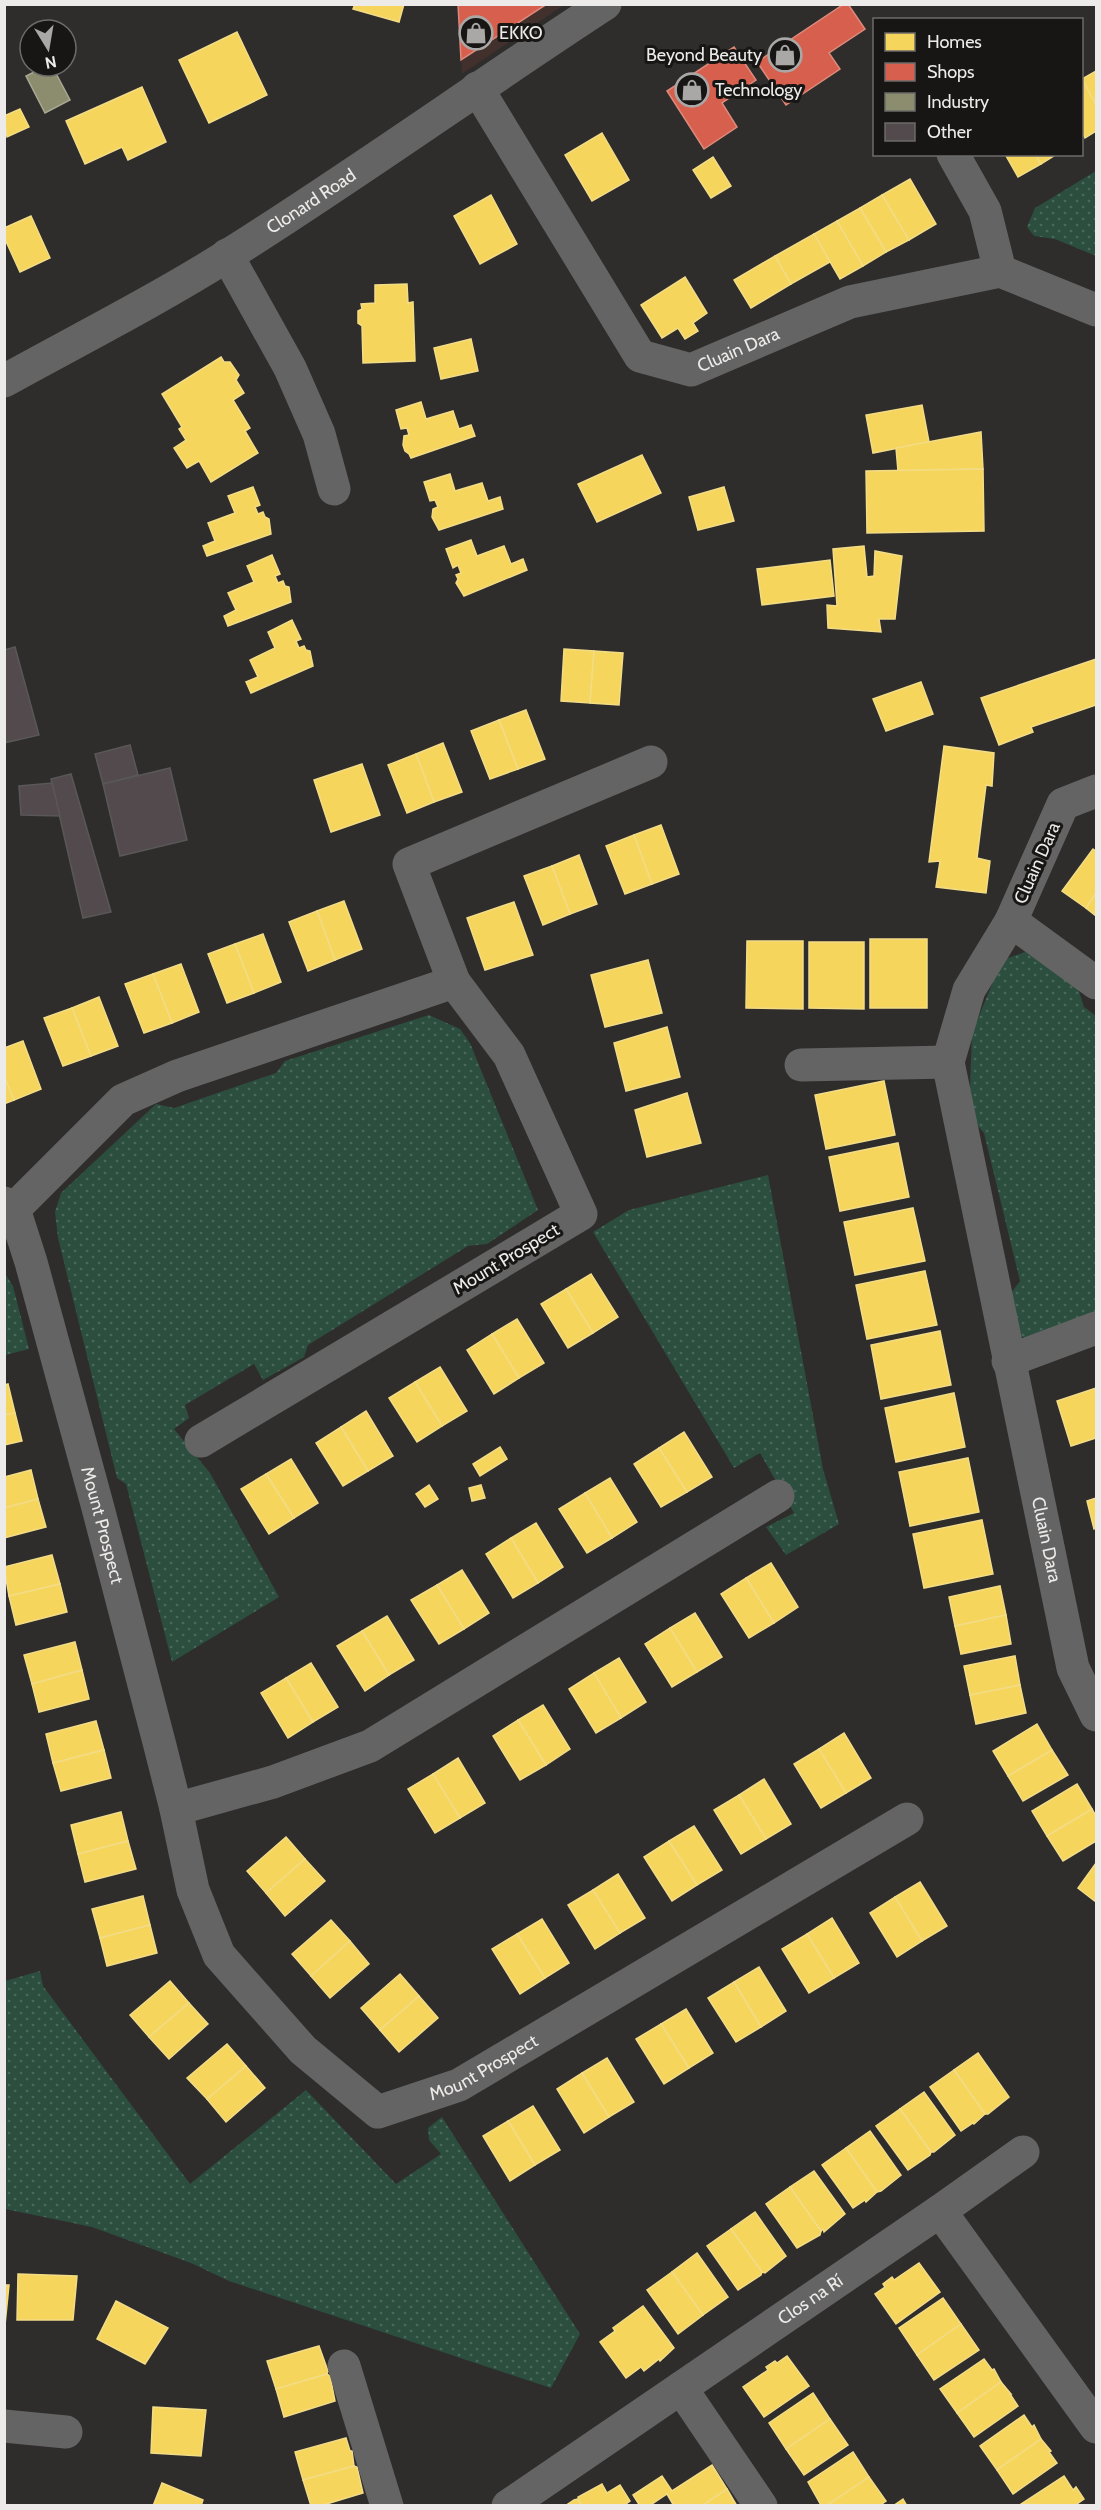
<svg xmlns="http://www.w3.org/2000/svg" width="1101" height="2510" viewBox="0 0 1101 2510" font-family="Cabin,sans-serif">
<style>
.commercial{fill:#41302c}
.grass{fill:url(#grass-dots)}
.homes{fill:#f6d55c;stroke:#f3dc86;stroke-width:1.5}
.shops{fill:#d6604d;stroke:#dd8a7c;stroke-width:1.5}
.industry{fill:#8c8c6e;stroke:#a9a893;stroke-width:1.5}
.building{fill:#534a4e;stroke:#595757;stroke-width:1.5}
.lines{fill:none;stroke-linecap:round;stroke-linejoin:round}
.minor{stroke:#656464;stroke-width:33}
.labels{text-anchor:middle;stroke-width:6;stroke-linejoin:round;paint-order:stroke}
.poi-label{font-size:18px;fill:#ecebe9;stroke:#171615;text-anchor:start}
.street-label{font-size:18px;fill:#ecebe9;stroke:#171615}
</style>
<defs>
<pattern id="grass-dots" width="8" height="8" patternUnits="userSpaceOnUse" patternTransform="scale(1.5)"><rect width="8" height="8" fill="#2b4e3f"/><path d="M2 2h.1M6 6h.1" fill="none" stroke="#4a685b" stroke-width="1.8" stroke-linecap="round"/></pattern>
</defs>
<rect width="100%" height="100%" fill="#2e2d2c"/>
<polygon class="commercial" points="458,4 564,5 462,74"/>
<g class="grass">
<polygon points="1096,171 1096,256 1055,239 1034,236 1027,227 1035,208"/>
<polygon points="1025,952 1077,985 1084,1007 1096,1016 1096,1316 1033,1342 1018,1335 1008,1297 1020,1281 984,1133 969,1116 972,1033 1002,960"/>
<polygon points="429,1015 460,1029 470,1043 538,1210 487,1244 468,1246 308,1345 304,1357 263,1380 254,1364 185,1405 189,1418 174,1429 210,1473 279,1597 172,1662 126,1484 117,1478 58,1238 55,1212 61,1193 156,1104 174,1108 276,1073 285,1061"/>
<polygon points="768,1175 823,1469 839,1524 786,1555 766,1527 794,1513 760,1453 734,1468 593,1232 629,1210"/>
<polygon points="4,1272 13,1286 29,1349 5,1355"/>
<polygon points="40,1971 43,1986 190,2184 306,2090 396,2184 441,2154 429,2140 428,2128 442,2117 580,2334 551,2388 229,2281 191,2263 92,2227 5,2209 5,1981"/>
</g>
<g class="homes">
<polygon points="355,4 404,4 399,22 353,9"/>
<polygon points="237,32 267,95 209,123 179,60"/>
<polygon points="1096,71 1096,105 1082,79"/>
<polygon points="1082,79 1096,105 1096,131 1085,138 1082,131"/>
<polygon points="142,87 166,142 128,160 122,147 85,164 66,121"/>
<polygon points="20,109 29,127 7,137 4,116"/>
<polygon points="602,133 629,180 592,201 565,155"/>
<polygon points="1005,154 1035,154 1041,164 1018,177"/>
<polygon points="1035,154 1057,154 1041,164"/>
<polygon points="713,157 731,186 711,198 693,170"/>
<polygon points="910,179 936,224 909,240 882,195"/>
<polygon points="491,195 517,244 480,264 454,216"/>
<polygon points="882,195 909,240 886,252 860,208"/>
<polygon points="860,208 886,252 863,266 837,221"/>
<polygon points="31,216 50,258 20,272 4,237 4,228"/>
<polygon points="837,221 863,266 840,279 814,234"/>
<polygon points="814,234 830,262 791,284 775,256"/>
<polygon points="775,256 791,284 751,308 734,280"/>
<polygon points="685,277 707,313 693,323 698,331 685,339 678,328 662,338 641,305"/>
<polygon points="407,284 408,303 413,302 415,361 363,363 362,326 358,323 358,311 362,309 361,304 375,303 375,285"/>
<polygon points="471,339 478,371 441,379 434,348"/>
<polygon points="221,357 224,362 230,362 239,375 236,380 244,393 233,400 250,428 245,431 258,453 211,482 199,461 187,468 174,448 186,440 179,429 182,427 162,394"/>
<polygon points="421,402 426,419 453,411 459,429 471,425 475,436 411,458 409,454 405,451 403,445 404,436 409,435 407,428 401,429 396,410"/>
<polygon points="922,405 929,442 873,453 866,415"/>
<polygon points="981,432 983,469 898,471 896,448"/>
<polygon points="642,455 661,493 597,522 578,484"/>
<polygon points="983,469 984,531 867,533 866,471"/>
<polygon points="450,474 455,491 482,483 488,501 500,497 503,509 439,530 432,517 433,509 438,507 435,500 430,501 424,482"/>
<polygon points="253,487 260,505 255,507 258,514 263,512 265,517 269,519 271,534 207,556 203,546 215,541 208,523 235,513 228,496"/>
<polygon points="724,487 734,521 698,530 689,497"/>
<polygon points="471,540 477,556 504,546 511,564 523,559 527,570 464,596 456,583 458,579 456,575 461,573 458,565 453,568 446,549"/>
<polygon points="864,546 867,577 874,576 875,551 902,556 895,619 879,619 881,632 828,628 827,605 837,606 833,549"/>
<polygon points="272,555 280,574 275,576 278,583 283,581 285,586 289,587 291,602 228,626 224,616 236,610 228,593 254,582 247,566"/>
<polygon points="830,560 834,596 762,605 757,569"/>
<polygon points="292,620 301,639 296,641 299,648 304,646 306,650 310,651 313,666 251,693 246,682 258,677 250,660 275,648 268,632"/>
<polygon points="564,649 594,651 590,703 561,701"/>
<polygon points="594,651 623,653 619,705 590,703"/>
<polygon points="1096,659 1096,705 1031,727 1033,732 999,745 981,698"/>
<polygon points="921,682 933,714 886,731 873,699"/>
<polygon points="526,710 545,759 518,769 499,720"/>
<polygon points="499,720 518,769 490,779 471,731"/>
<polygon points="443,743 462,792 434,802 416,754"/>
<polygon points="944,746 994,753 992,786 986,785 977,858 990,861 986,893 936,887 940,861 929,862"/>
<polygon points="416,754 434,802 407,813 388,765"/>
<polygon points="362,764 380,815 331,832 314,780"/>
<polygon points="661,825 679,874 652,884 634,835"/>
<polygon points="634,835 652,884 625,894 606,846"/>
<polygon points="1093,849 1096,851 1096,893 1086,908 1062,891"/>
<polygon points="579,855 597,904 570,914 552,866"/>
<polygon points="552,866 570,914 543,925 524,876"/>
<polygon points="1096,893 1096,916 1086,908"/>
<polygon points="344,901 362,949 335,960 317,911"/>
<polygon points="514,902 533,955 485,970 467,918"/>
<polygon points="317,911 335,960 308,971 289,922"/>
<polygon points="263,934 281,982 254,993 235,944"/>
<rect x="870" y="939" width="57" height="69"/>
<polygon points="747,941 803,941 803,1009 746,1008"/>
<polygon points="809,942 864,942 864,1009 809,1008"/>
<polygon points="235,944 254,993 227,1003 208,954"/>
<polygon points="648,960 662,1013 605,1027 591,975"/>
<polygon points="181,964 199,1012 172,1023 153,974"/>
<polygon points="153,974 172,1023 144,1033 125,984"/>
<polygon points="99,997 118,1046 91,1056 72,1008"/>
<polygon points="72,1008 91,1056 63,1066 44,1018"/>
<polygon points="667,1027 680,1077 626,1091 614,1043"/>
<polygon points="23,1041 41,1089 14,1100 4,1076 4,1048"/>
<polygon points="4,1076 14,1100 4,1104"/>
<polygon points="884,1081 895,1135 826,1149 815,1095"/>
<polygon points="687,1093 701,1143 647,1157 635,1110"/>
<polygon points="898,1143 909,1197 840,1211 829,1157"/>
<polygon points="913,1208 925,1261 855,1275 844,1222"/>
<polygon points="925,1271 937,1325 867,1339 856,1285"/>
<polygon points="591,1274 618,1317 593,1333 566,1289"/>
<polygon points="566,1289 593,1333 568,1348 541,1304"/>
<polygon points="517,1319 544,1363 519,1378 492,1334"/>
<polygon points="940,1331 951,1385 881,1399 871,1345"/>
<polygon points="492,1334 519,1378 494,1394 467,1350"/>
<polygon points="440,1367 467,1411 442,1426 415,1382"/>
<polygon points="415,1382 442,1426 417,1442 389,1398"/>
<polygon points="8,1384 15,1413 4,1415 4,1385"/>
<polygon points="1096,1388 1096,1438 1071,1446 1057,1401"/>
<polygon points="954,1393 965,1447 896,1462 885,1408"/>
<polygon points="366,1411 393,1456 368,1471 341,1427"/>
<polygon points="15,1413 22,1441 4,1445 4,1415"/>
<polygon points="341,1427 368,1471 343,1486 316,1443"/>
<polygon points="684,1432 712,1477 687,1492 659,1448"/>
<polygon points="500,1447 507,1459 480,1476 473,1464"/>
<polygon points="659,1448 687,1492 661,1507 634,1464"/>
<polygon points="968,1458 979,1512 910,1526 899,1472"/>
<polygon points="291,1459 318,1503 294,1518 266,1474"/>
<polygon points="31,1470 38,1499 4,1508 4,1477"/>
<polygon points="266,1474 294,1518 269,1534 241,1489"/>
<polygon points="610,1478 637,1522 612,1538 585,1493"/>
<polygon points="429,1485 438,1499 425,1507 416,1494"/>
<polygon points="481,1485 485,1498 472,1501 469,1488"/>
<polygon points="585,1493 612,1538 587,1553 559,1509"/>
<polygon points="1096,1498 1096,1528 1094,1529 1087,1501"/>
<polygon points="38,1499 46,1527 4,1538 4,1508"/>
<polygon points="982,1520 993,1574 924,1588 913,1534"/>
<polygon points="536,1523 563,1567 538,1583 511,1538"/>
<polygon points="511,1538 538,1583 513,1598 486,1554"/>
<polygon points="52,1555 60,1584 9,1596 4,1567"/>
<polygon points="771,1563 798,1607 774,1623 746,1578"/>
<polygon points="462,1570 489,1613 464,1629 437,1585"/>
<polygon points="746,1578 774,1623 749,1638 721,1594"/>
<polygon points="60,1584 67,1612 16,1625 9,1596"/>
<polygon points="437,1585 464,1629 439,1644 411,1600"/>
<polygon points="1000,1586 1006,1615 955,1626 949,1597"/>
<polygon points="695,1613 722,1657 697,1672 670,1628"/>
<polygon points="1006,1615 1011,1644 961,1654 955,1626"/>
<polygon points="387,1616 414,1660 389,1675 362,1631"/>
<polygon points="670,1628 697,1672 672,1687 645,1644"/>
<polygon points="362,1631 389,1675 365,1691 337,1646"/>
<polygon points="75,1642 82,1670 32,1684 24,1655"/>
<polygon points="1015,1656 1020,1685 970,1695 964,1666"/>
<polygon points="619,1658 646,1702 621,1718 594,1673"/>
<polygon points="311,1663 338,1707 313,1722 286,1678"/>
<polygon points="82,1670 89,1699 39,1712 32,1684"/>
<polygon points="594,1673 621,1718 596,1733 569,1689"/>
<polygon points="286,1678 313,1722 288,1738 261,1693"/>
<polygon points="1020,1685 1026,1713 976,1724 970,1695"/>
<polygon points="543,1705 570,1749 546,1765 518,1720"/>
<polygon points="518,1720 546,1765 520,1780 493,1736"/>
<polygon points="96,1721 104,1750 53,1763 46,1734"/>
<polygon points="1037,1724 1052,1750 1008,1776 993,1751"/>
<polygon points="844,1733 871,1778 846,1793 819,1749"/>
<polygon points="819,1749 846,1793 821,1808 794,1764"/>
<polygon points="104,1750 111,1778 61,1791 53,1763"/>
<polygon points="1052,1750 1068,1775 1023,1801 1008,1776"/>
<polygon points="458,1758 485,1803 460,1818 433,1774"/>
<polygon points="433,1774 460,1818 435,1833 408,1789"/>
<polygon points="764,1779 791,1824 766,1839 739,1795"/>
<polygon points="1077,1784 1092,1809 1047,1836 1032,1811"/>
<polygon points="739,1795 766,1839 741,1854 714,1810"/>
<polygon points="1092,1809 1096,1816 1096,1841 1063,1861 1047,1836"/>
<polygon points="121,1812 128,1841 78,1854 71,1825"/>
<polygon points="694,1826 722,1870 697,1885 669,1841"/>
<polygon points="286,1837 305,1859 266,1893 247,1871"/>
<polygon points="128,1841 136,1869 85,1882 78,1854"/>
<polygon points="669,1841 697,1885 672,1901 644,1857"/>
<polygon points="305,1859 325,1881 285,1916 266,1893"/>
<polygon points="1096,1863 1096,1902 1078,1888"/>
<polygon points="618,1874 645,1918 620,1933 593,1890"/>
<polygon points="920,1882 947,1926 922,1941 895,1897"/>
<polygon points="593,1890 620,1933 595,1949 568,1905"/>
<polygon points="143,1896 150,1925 100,1938 92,1909"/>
<polygon points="895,1897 922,1941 897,1957 870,1913"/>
<polygon points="832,1918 859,1963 834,1978 807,1934"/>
<polygon points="542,1919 569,1963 545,1978 517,1934"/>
<polygon points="331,1920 350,1941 311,1976 292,1954"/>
<polygon points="150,1925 157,1953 107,1966 100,1938"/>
<polygon points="517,1934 545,1978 520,1994 492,1949"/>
<polygon points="807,1934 834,1978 809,1993 782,1949"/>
<polygon points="350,1941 369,1964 330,1998 311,1976"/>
<polygon points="759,1967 786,2011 761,2027 734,1982"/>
<polygon points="400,1974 419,1996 380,2030 361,2008"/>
<polygon points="170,1981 189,2003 149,2037 130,2015"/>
<polygon points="734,1982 761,2027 736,2042 708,1998"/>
<polygon points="419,1996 438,2018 399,2052 380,2030"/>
<polygon points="189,2003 208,2024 169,2059 149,2037"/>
<polygon points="686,2009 713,2053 689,2068 661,2024"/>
<polygon points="661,2024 689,2068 664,2084 636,2039"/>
<polygon points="227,2044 246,2066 207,2099 187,2078"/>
<polygon points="978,2053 1009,2097 988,2114 985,2114 954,2070"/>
<polygon points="607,2058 634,2102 609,2117 582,2073"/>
<polygon points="246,2066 265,2088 226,2122 207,2099"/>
<polygon points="954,2070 985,2114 974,2124 973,2123 961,2131 930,2087"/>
<polygon points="582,2073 609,2117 584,2133 557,2089"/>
<polygon points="924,2092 955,2135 934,2152 931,2152 900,2109"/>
<polygon points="533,2106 560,2150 535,2165 508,2121"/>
<polygon points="900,2109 931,2152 930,2155 908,2170 876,2126"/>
<polygon points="508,2121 535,2165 510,2181 483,2136"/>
<polygon points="870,2131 901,2175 881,2191 877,2192 846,2148"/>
<polygon points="846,2148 877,2192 866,2202 865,2200 853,2208 822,2165"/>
<polygon points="814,2171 845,2214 824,2232 823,2229 821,2231 790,2187"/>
<polygon points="790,2187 821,2231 820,2235 797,2248 766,2204"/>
<polygon points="755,2212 786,2256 765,2273 762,2272 731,2229"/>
<polygon points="731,2229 762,2272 761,2275 738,2290 707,2246"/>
<polygon points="697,2253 728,2297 703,2315 672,2272"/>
<polygon points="919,2263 940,2292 896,2324 875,2294 885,2287 883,2284 892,2277 894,2280"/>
<polygon points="4,2271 5,2285 9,2285 4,2335"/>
<polygon points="672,2272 703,2315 678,2334 647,2290"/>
<polygon points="18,2274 77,2276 73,2320 17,2320"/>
<polygon points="943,2298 961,2324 917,2355 899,2328"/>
<polygon points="116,2301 168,2328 145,2364 97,2339"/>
<polygon points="643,2306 674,2348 660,2361 659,2359 644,2371 641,2367 626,2378 600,2342 615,2331 613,2328"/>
<polygon points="961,2324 979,2350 934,2380 917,2355"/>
<polygon points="319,2346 328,2371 327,2374 276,2389 267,2361"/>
<polygon points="787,2356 809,2386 764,2417 743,2387 768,2370 766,2367 775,2361 777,2363"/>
<polygon points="984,2359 992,2370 994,2369 1001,2382 957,2413 940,2389"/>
<polygon points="327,2374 330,2376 335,2401 284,2417 276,2389"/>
<polygon points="1001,2382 1011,2394 1010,2394 1018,2406 974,2437 957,2413"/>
<polygon points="813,2393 830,2419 786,2449 769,2423"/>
<polygon points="153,2407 206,2410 201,2456 151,2453"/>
<polygon points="1024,2415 1032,2427 1034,2425 1041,2439 997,2470 980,2446"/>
<polygon points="830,2419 848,2445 804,2475 786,2449"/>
<polygon points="346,2438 350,2451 352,2451 354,2466 303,2480 295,2452"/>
<polygon points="1041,2439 1051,2451 1049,2452 1057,2463 1013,2494 997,2470"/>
<polygon points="853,2452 869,2477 826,2506 821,2505 808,2482"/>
<polygon points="712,2465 727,2489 702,2506 674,2506 667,2494 649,2506 640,2506 633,2495 662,2476 672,2491"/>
<polygon points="354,2466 357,2467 363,2493 320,2506 311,2506 303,2480"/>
<polygon points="1064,2476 1073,2490 1076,2487 1084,2499 1074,2506 1021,2504"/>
<polygon points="869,2477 886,2501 879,2506 826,2506"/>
<polygon points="162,2483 203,2500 201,2506 153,2506"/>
<polygon points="602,2484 607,2493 620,2485 630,2501 623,2506 581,2506 578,2497"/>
<polygon points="727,2489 737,2506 702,2506"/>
<polygon points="578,2499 581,2506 565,2506 574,2500"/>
<polygon points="903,2499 907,2506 893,2506"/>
</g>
<g class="shops">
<polygon points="458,4 547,4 461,60"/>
<polygon points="844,4 848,4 865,29 829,53 840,69 786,105 757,62"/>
<polygon points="734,47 756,80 722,103 737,127 704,149 667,91"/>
</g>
<polygon class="industry" points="46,66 52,66 70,100 45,113 26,76"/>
<g class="building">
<polygon points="15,647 39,735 4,743 4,650"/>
<polygon points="130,745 138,775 103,784 95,754"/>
<polygon points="170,768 187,840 120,856 103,784"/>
<polygon points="71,774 111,912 83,918 51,779"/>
<polygon points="52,783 60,816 21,815 19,786"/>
</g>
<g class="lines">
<g class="minor">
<path id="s1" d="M 477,88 L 640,356 L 691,370 L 850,302 L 1000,271 L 1096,310"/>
<polyline points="953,154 985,211 1000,271"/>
<polyline points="227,255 290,368 319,434 334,489"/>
<path id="s2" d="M 4,381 C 80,339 157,300 230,254 C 357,174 479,86 605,4"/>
<path id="s3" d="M 1096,791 L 1063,804 L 1011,921 L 969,990 L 948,1062 L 1073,1668 L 1096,1715"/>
<polyline points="1011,921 1096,983"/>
<polyline points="454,982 409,864 651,762"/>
<polyline points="801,1065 948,1062"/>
<path id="s4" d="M 4,1203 L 14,1209 L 31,1262 L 98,1508 L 159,1742 L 176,1809 L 193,1890 L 219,1955 L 303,2050 L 378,2112 L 459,2085 L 907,1819"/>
<polyline points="14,1209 123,1100 177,1076 454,982 509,1055 581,1214 201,1441"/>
<polyline points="1008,1361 1096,1328"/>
<polyline points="176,1809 273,1782 370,1746 778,1496"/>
<polyline points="940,2211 1023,2152"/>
<polyline points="344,2366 387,2506"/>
<polyline points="681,2388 761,2506"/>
<polyline points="4,2426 66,2432"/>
<path id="s5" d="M 508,2506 L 940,2211 L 1096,2427"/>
</g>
</g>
<defs>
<g id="shop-ring" transform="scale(1.725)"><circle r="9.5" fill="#171615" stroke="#aaa8a7" stroke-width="1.5"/><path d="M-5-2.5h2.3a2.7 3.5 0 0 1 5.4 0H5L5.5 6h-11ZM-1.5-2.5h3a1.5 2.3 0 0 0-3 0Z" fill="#aaa8a7"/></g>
</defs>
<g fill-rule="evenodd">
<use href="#shop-ring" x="476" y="33"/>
<use href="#shop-ring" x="785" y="55"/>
<use href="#shop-ring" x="692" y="90"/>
</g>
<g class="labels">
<g class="poi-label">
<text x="499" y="39">EKKO</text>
<text x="762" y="61" text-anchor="end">Beyond Beauty</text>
<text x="715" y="96">Technology</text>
</g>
<g class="street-label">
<text dy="6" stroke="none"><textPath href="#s2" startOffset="356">Clonard Road</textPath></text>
<text dy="6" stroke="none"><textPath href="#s1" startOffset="418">Cluain Dara</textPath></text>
<text transform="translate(1037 863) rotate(-66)" y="6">Cluain Dara</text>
<text transform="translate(506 1259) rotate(-31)" y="6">Mount Prospect</text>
<text dy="6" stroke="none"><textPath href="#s4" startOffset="340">Mount Prospect</textPath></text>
<text dy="6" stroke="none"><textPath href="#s3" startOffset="807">Cluain Dara</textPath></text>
<text dy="6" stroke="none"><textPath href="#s4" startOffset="1125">Mount Prospect</textPath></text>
<text dy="6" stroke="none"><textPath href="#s5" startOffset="366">Clos na Rí</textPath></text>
</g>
</g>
<rect width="1101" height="2510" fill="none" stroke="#ecebe9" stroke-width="12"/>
<rect x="873" y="18" width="210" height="138" fill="#171615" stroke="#6c6b6a" stroke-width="1.5"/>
<rect x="885" y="33" width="30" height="18" fill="#f6d55c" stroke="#6c6b6a" stroke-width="1.5"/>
<text x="927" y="48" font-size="18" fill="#ecebe9">Homes</text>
<rect x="885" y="63" width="30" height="18" fill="#d6604d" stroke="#6c6b6a" stroke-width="1.5"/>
<text x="927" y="78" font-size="18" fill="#ecebe9">Shops</text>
<rect x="885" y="93" width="30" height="18" fill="#8c8c6e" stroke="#6c6b6a" stroke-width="1.5"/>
<text x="927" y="108" font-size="18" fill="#ecebe9">Industry</text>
<rect x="885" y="123" width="30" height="18" fill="#534a4e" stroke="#6c6b6a" stroke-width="1.5"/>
<text x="927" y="138" font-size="18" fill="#ecebe9">Other</text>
<g transform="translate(48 48) rotate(169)"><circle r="28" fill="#171615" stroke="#6c6b6a" stroke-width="1.5"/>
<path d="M0-4.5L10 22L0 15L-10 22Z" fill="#aaa8a7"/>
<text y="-9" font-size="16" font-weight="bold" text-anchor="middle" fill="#ecebe9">N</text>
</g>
</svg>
